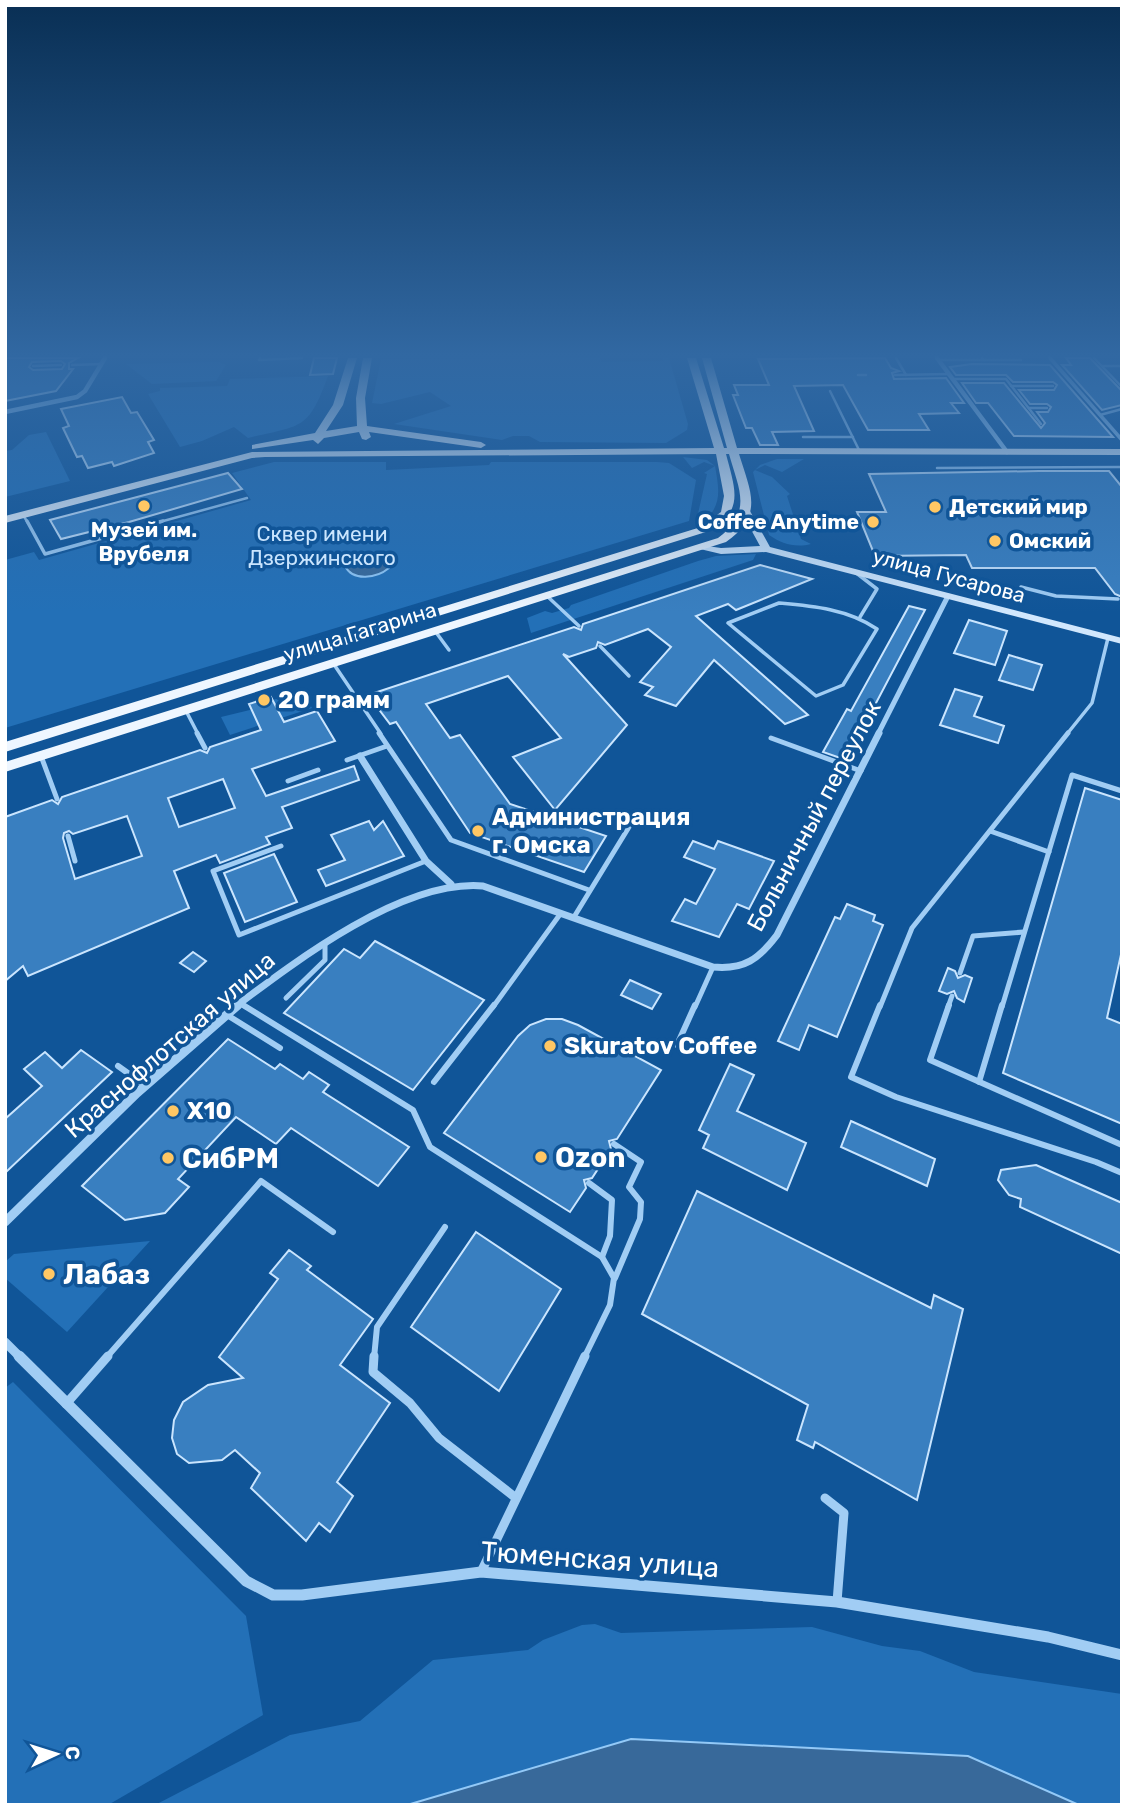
<svg xmlns="http://www.w3.org/2000/svg" width="1127" height="1810" viewBox="0 0 1127 1810" font-family="Rubik,sans-serif">
<style>
.green{fill:#2370b7}
.water{fill:#38699a;stroke:#93c9f7;stroke-width:2}
.building{fill:#397fc0;stroke:#cae5fe;stroke-width:2;fill-rule:evenodd}
.lines{fill:none;stroke-linecap:round;stroke-linejoin:round}
.service-far4{stroke:#a1cdf4;stroke-width:2.5}
.service-far3{stroke:#a1cdf4;stroke-width:3.5}
.service-far2{stroke:#a1cdf4;stroke-width:5}
.service-far1{stroke:#a1cdf4;stroke-width:6}
.service{stroke:#a1cdf4;stroke-width:9}
.pedestrian{stroke:#a1cdf4;stroke-width:3.5}
.minor-far4{stroke:#a1cdf4;stroke-width:4.5}
.minor-far3{stroke:#a1cdf4;stroke-width:5}
.minor-far2{stroke:#a1cdf4;stroke-width:7}
.minor-far1{stroke:#a1cdf4;stroke-width:9}
.minor{stroke:#a1cdf4;stroke-width:11}
.secondary{fill:#d1e7fd;fill-rule:evenodd}
.primary{fill:#eef6ff;fill-rule:evenodd}
.poi-dot{fill:#ffc764;stroke:#105598;stroke-width:2.5}
.labels{text-anchor:middle;stroke-width:7;stroke-linejoin:round;paint-order:stroke}
.far-poi-label{font-size:21px;font-weight:bold;fill:#fff;stroke:#105598;text-anchor:start}
.far-park-label{font-size:21px;fill:#cae5fe;stroke:#105598}
.far-street-label{font-size:21px;fill:#fff;stroke:#105598}
.poi-label{font-size:24px;font-weight:bold;fill:#fff;stroke:#105598;text-anchor:start}
.street-label{font-size:24px;fill:#fff;stroke:#105598}
.near-poi-label{font-size:28px;font-weight:bold;fill:#fff;stroke:#105598;text-anchor:start}
.near-street-label{font-size:28px;fill:#fff;stroke:#105598}
</style>
<rect width="100%" height="100%" fill="#105598"/>
<g class="green">
<polygon points="600,358 601,362 663,361 663,358 669,358 688,424 687,430 666,443 540,442 529,436 513,436 502,440 394,424 451,406 430,392 381,404 372,403 381,359"/>
<polygon points="219,362 226,365 216,381 152,384 126,364"/>
<path d="M 328,376 C 308,431 302,425 248,438 L 234,427 L 202,441 L 180,447 L 148,394 L 160,391 L 160,388 L 227,386 L 230,379 Z"/>
<polygon points="46,432 70,481 5,497 5,451 12,450 29,435"/>
<path d="M 683,457 L 707,460 L 715,466 C 719,489 723,506 702,523 L 697,518 L 707,474 L 704,473 L 715,466 L 704,462 L 692,468 Z"/>
<path d="M 777,459 L 804,459 L 782,472 L 765,465 L 755,470 L 772,477 L 790,494 L 787,496 L 801,539 L 811,544 C 795,548 782,544 769,535 L 753,472 L 760,465 Z"/>
<polygon points="274,462 386,462 386,470 489,465 491,462 657,462 669,463 696,480 689,521 5,728 5,560 34,552 39,560 251,500 232,473"/>
<polygon points="756,554 753,560 531,633 527,618 545,611 552,613 569,608 571,605 698,561 716,556"/>
<polygon points="302,691 312,708 230,735 221,717 275,704 273,700"/>
<polygon points="150,1241 67,1332 5,1278 5,1262 14,1254"/>
<polygon points="13,1382 246,1616 263,1715 108,1805 5,1805 5,1388"/>
<polygon points="595,1624 621,1633 812,1627 882,1646 920,1651 974,1672 1122,1694 1122,1805 1079,1805 968,1756 631,1739 407,1805 155,1805 290,1735 360,1721 433,1660 528,1650 543,1640 582,1625"/>
</g>
<g class="water">
<path d="M 368,553 L 389,559 L 389,568 C 377,578 353,582 345,566 L 352,557 Z"/>
<polygon points="631,1739 968,1756 1079,1805 407,1805"/>
</g>
<g class="building">
<path d="M 5,358 L 78,358 L 69,363 L 69,369 L 73,369 L 56,391 L 5,401 ZM 61,361 L 65,364 L 62,369 L 33,370 L 29,367 L 32,362 Z"/>
<polygon points="314,358 337,358 333,374 310,375"/>
<polygon points="885,358 891,368 899,371 892,373 894,379 946,378 964,403 951,403 959,413 919,414 929,430 868,430 843,385 794,386 814,431 772,432 778,445 760,445 752,428 746,428 733,395 738,395 734,385 769,385 758,359"/>
<polygon points="1066,358 1090,358 1122,391 1122,405 1102,410 1062,365 1071,365"/>
<polygon points="972,364 1050,365 1113,437 1014,436 988,403 976,403 962,383 1004,383 1041,428 1045,423 1037,412 1048,412 1051,407 1047,404 1030,404 1019,390 1054,390 1057,385 1053,382 1013,382 1006,375 956,375 950,367"/>
<polygon points="122,397 131,413 137,412 154,440 148,442 154,453 114,466 112,462 88,468 82,456 77,457 63,428 69,426 61,409"/>
<polygon points="1039,471 1109,471 1122,487 1122,597 1115,594 1095,568 972,568 966,555 875,556 857,512 886,512 869,474"/>
<polygon points="228,473 242,489 129,522 61,539 50,520"/>
<polygon points="760,565 812,579 736,610 728,604 696,616 808,715 785,724 714,660 676,706 645,695 653,687 640,682 671,647 648,629 605,645 598,642 596,648 569,657 563,654 627,725 555,810 513,757 561,738 508,676 426,704 450,738 460,735 510,804 606,836 584,872 470,833 396,722 390,724 368,695 574,627 581,630 583,624"/>
<polygon points="909,606 925,610 846,760 823,752 847,709 851,711"/>
<polygon points="969,620 1007,631 995,665 954,653"/>
<polygon points="1009,655 1042,665 1033,690 999,680"/>
<polygon points="955,689 982,697 974,716 1004,726 998,743 940,725"/>
<path d="M 271,697 L 284,722 L 317,711 L 335,741 L 252,769 L 266,796 L 354,766 L 359,780 L 282,807 L 292,828 L 266,837 L 270,844 L 220,863 L 216,855 L 174,871 L 189,908 L 28,976 L 23,966 L 5,981 L 5,817 L 52,800 L 58,804 L 62,797 L 200,750 L 207,753 L 210,747 L 261,730 L 249,704 ZM 223,779 L 235,808 L 179,827 L 168,798 ZM 127,816 L 142,856 L 75,879 L 63,838 L 64,833 L 69,831 L 73,834 Z"/>
<polygon points="1085,788 1122,800 1122,950 1107,1018 1122,1024 1122,1124 1003,1073"/>
<polygon points="369,821 374,830 383,821 404,856 326,886 318,870 345,860 331,835"/>
<polygon points="693,841 714,849 718,841 774,861 749,909 737,904 719,937 672,921 685,899 696,904 715,869 684,857"/>
<polygon points="274,854 297,902 245,922 224,873"/>
<polygon points="847,904 875,915 873,921 883,925 837,1037 809,1025 799,1050 778,1041 835,917 840,919"/>
<polygon points="375,941 484,1000 413,1090 284,1013 344,949 360,958"/>
<polygon points="193,952 206,961 194,972 180,963"/>
<polygon points="948,968 955,971 958,978 965,975 972,978 964,1002 957,998 954,991 947,994 939,991"/>
<polygon points="630,980 661,994 652,1009 621,995"/>
<polygon points="546,1019 562,1019 578,1025 661,1070 617,1139 609,1141 611,1149 592,1178 584,1180 586,1188 570,1212 444,1133 518,1036 530,1025"/>
<polygon points="228,1039 275,1069 280,1064 303,1079 309,1072 329,1085 323,1092 409,1147 378,1186 291,1128 276,1144 236,1117 178,1179 189,1187 165,1213 125,1220 82,1186"/>
<polygon points="81,1050 112,1072 5,1173 5,1119 42,1086 24,1069 45,1052 62,1068"/>
<polygon points="730,1064 754,1075 737,1111 806,1143 787,1190 703,1148 709,1135 699,1130"/>
<polygon points="851,1121 935,1159 927,1186 841,1147"/>
<polygon points="1036,1165 1122,1203 1122,1254 1020,1207 1021,1199 1009,1195 998,1180 1001,1170"/>
<polygon points="697,1191 931,1308 934,1295 963,1309 917,1500 815,1442 813,1448 797,1440 808,1405 642,1314"/>
<polygon points="476,1232 561,1289 499,1391 411,1327"/>
<polygon points="289,1250 311,1266 307,1270 373,1319 340,1365 390,1403 337,1482 353,1496 330,1532 319,1523 306,1541 251,1488 260,1473 235,1450 222,1460 189,1463 177,1454 172,1438 174,1420 183,1402 208,1385 243,1378 219,1357 278,1279 270,1273"/>
</g>
<g class="lines">
<g class="service-far4">
<polyline points="260,358 259,360 302,358"/>
<polyline points="896,358 906,375"/>
<polyline points="1094,358 1122,387"/>
<polyline points="939,360 984,360 982,358"/>
<polyline points="984,360 1021,360"/>
<polyline points="72,365 101,364"/>
<polyline points="33,366 61,365"/>
<polyline points="1102,366 1122,366"/>
<polyline points="858,375 866,375"/>
<polyline points="895,375 949,374"/>
<polyline points="953,379 1006,379 1041,424"/>
<polyline points="1011,386 1053,386"/>
<polyline points="830,391 860,452"/>
<polyline points="1029,408 1047,408"/>
<polyline points="1100,415 1122,409"/>
<polyline points="803,437 853,437"/>
<polyline points="937,468 1122,467"/>
<polyline points="23,515 28,523"/>
<polyline points="156,523 247,498"/>
</g>
<g class="service-far3">
<polyline points="27,521 45,554 163,521"/>
<polyline points="855,572 877,589 860,617"/>
<polyline points="1021,587 1056,596 1118,599"/>
<polyline points="547,596 579,626"/>
<path d="M 779,603 C 813,606 848,609 877,629 L 843,685 L 816,696 L 728,623 Z"/>
<polyline points="435,631 449,650"/>
<polyline points="600,646 629,676"/>
<polyline points="333,663 381,734"/>
<polyline points="185,709 198,734"/>
<polyline points="1067,734 1092,703 1108,638"/>
</g>
<g class="service-far2">
<polyline points="197,733 205,748"/>
<polyline points="379,733 451,840 589,890"/>
<polyline points="771,738 861,771"/>
<polyline points="41,756 57,799"/>
<polyline points="347,760 387,746"/>
<polyline points="288,781 318,770"/>
<polyline points="990,831 1049,852"/>
<polyline points="68,836 75,861"/>
<polyline points="281,846 213,871 239,935 426,861"/>
<polyline points="574,917 629,827"/>
<polyline points="960,973 973,936 1024,932"/>
<polyline points="286,998 325,960 325,944"/>
<polyline points="240,1003 246,1007"/>
<polyline points="493,1007 561,913"/>
<polyline points="695,1007 713,967"/>
<polyline points="880,1007 912,928 1068,733"/>
<polyline points="948,1007 952,996"/>
<polyline points="1002,1007 1072,775 1122,791"/>
</g>
<g class="service-far1">
<polyline points="243,1005 413,1110 430,1147 602,1257 614,1278 610,1305 584,1358"/>
<polyline points="880,1005 851,1077 896,1097 1096,1162 1122,1173"/>
<polyline points="949,1005 930,1060 1122,1145"/>
<polyline points="227,1015 280,1048"/>
<polyline points="677,1045 695,1005"/>
<polyline points="118,1066 146,1086"/>
<polyline points="434,1082 494,1005"/>
<polyline points="979,1082 1002,1005"/>
<polyline points="614,1144 641,1162 629,1187 641,1202 640,1219 615,1278"/>
<polyline points="589,1183 612,1200 610,1236 602,1257"/>
<polyline points="106,1358 261,1181 333,1232"/>
<polyline points="374,1358 377,1327 445,1227"/>
</g>
<g class="service">
<polyline points="374,1356 373,1372 410,1403 439,1438 516,1498"/>
<polyline points="66,1404 108,1356"/>
<polyline points="825,1498 844,1513 837,1602"/>
<polyline points="482,1570 585,1356"/>
</g>
<polyline class="pedestrian" points="1050,358 1122,440"/>
<g class="minor-far4">
<polyline points="937,358 1007,452"/>
<polyline points="5,412 77,397 85,391 105,358"/>
</g>
<polyline class="minor-far3" points="878,734 948,596"/>
<g class="minor-far2">
<polyline points="360,756 426,861 451,884"/>
<path d="M 235,1007 C 297,960 404,879 483,886 L 713,967 C 744,970 759,959 777,935 L 879,733"/>
</g>
<g class="minor-far1">
<polyline points="5,1222 137,1093 238,1005"/>
<polyline points="5,1342 21,1358"/>
</g>
<polyline class="minor" points="19,1356 246,1581 273,1595 302,1595 481,1572 837,1602 1048,1637 1122,1655"/>
<polygon class="secondary" points="744,511 750,511 770,547 1122,638 1122,644 766,552 721,554 700,549 700,545 721,548 760,546 742,513"/>
<g class="primary">
<polygon points="348,358 357,358 343,405 326,431 357,426 356,398 363,358 372,358 365,398 367,426 481,442 486,445 481,448 369,432 371,437 366,440 362,439 359,432 324,438 318,444 313,440 252,449 252,445 315,433 333,405"/>
<path d="M 687,358 L 696,358 L 724,448 L 727,448 L 702,358 L 711,358 L 737,448 L 1122,449 L 1122,455 L 739,454 C 751,493 764,515 726,542 L 5,772 L 5,762 L 718,538 C 753,512 739,490 729,454 L 726,454 C 735,489 745,511 709,531 L 5,752 L 5,742 L 701,527 L 721,512 L 724,496 L 716,454 L 265,457 L 252,458 L 5,523 L 5,516 L 252,452 L 714,448 Z"/>
</g>
</g>
<linearGradient id="sky" x2="0" y2="1"><stop stop-color="#092f54"/><stop offset="0.58" stop-color="#3168a2"/><stop offset="1" stop-color="#3168a2" stop-opacity="0"/></linearGradient>
<rect width="1127" height="612" fill="url(#sky)"/>
<g class="poi-dot">
<circle cx="144" cy="506" r="7"/>
<circle cx="935" cy="507" r="7"/>
<circle cx="873" cy="522" r="7"/>
<circle cx="995" cy="541" r="7"/>
<circle cx="264" cy="700" r="7"/>
<circle cx="478" cy="831" r="7"/>
<circle cx="550" cy="1046" r="7"/>
<circle cx="173" cy="1111" r="7"/>
<circle cx="541" cy="1157" r="7"/>
<circle cx="168" cy="1158" r="7"/>
<circle cx="49" cy="1274" r="7"/>
</g>
<g class="labels">
<g class="far-poi-label">
<text x="949" y="514">Детский мир</text>
<text x="859" y="529" text-anchor="end">Coffee Anytime</text>
<text x="144" y="537" text-anchor="middle">Музей им.<tspan x="144" dy="24">Врубеля</tspan></text>
<text x="1009" y="548">Омский</text>
</g>
<g class="far-park-label">
<text x="322" y="541">Сквер имени<tspan x="322" dy="24">Дзержинского</tspan></text>
</g>
<g class="far-street-label">
<text transform="translate(949 576) rotate(15)" y="7">улица Гусарова</text>
<text transform="translate(360 632) rotate(-17)" y="7">улица Гагарина</text>
</g>
<g class="poi-label">
<text x="278" y="708">20 грамм</text>
<text x="492" y="825">Администрация<tspan x="492" dy="28">г. Омска</tspan></text>
<text x="564" y="1054">Skuratov Coffee</text>
<text x="187" y="1119">Х10</text>
</g>
<g class="street-label">
<text transform="translate(814 816) rotate(-62)" y="8">Больничный переулок</text>
<text transform="translate(170 1045) rotate(-41)" y="8">Краснофлотская улица</text>
</g>
<g class="near-poi-label">
<text x="555" y="1167">Ozon</text>
<text x="182" y="1168">СибРМ</text>
<text x="63" y="1284">Лабаз</text>
</g>
<g class="near-street-label">
<text transform="translate(600 1559) rotate(4)" y="10">Тюменская улица</text>
</g>
</g>
<rect width="1127" height="1810" fill="none" stroke="#ffffff" stroke-width="14"/>
<g transform="translate(56 1754) rotate(86)" stroke="#105598" stroke-width="5" paint-order="stroke">
<path d="M0-5L12 26L0 18L-12 26Z" fill="#ffffff"/>
<text y="-10" font-size="19" font-weight="bold" text-anchor="middle" fill="#ffffff">С</text>
</g>
</svg>
